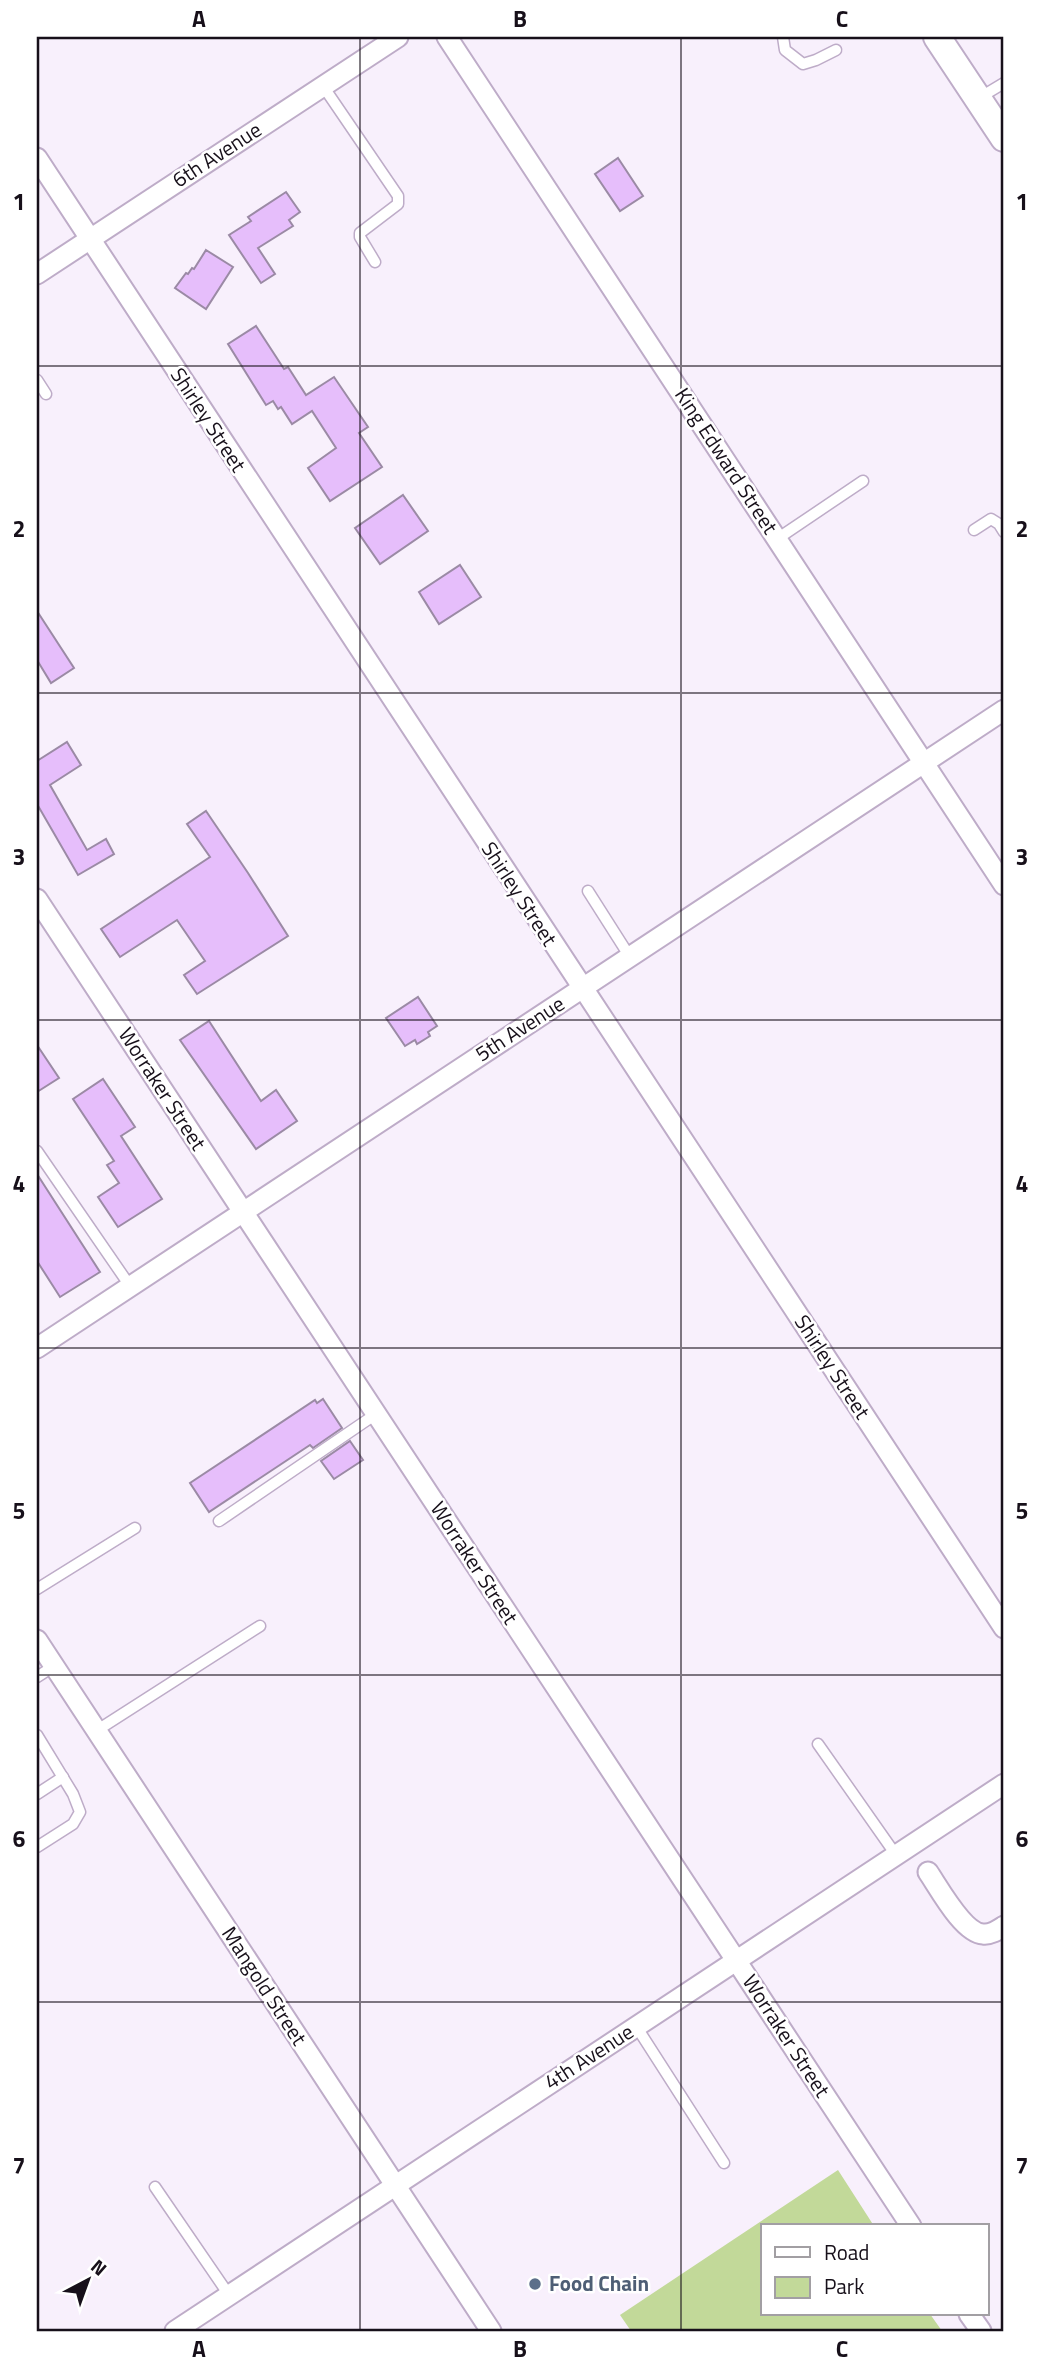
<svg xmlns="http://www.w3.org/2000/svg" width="1041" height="2368" viewBox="0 0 1041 2368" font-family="'Titillium Web',sans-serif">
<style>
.green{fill:#c2d999}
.building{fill:#e6befb;stroke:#9b8aa5;stroke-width:2}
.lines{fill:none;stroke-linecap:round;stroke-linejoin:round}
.lane-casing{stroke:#beacc8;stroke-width:13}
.street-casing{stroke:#beacc8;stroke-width:23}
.secondary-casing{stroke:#beacc8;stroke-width:30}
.lane{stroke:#fff;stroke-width:10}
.street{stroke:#fff;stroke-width:19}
.secondary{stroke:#fff;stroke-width:26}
.grid{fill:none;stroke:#17101a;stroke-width:2;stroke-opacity:0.55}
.service-dot{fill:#5c6f8a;stroke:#fff;stroke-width:2.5}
.labels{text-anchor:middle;stroke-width:5;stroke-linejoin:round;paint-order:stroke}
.street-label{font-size:21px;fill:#17101a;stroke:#fff}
.service-label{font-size:21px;font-weight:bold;fill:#4e5e75;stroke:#fff;text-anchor:start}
.neatline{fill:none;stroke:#17101a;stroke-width:2.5}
.grid-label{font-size:23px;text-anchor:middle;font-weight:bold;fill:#17101a}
</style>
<rect width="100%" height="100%" fill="#f8f0fc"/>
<polygon class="green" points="838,2170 874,2226 763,2226 763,2314 930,2314 942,2331 631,2331 620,2315"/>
<g class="building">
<polygon points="618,158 643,196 620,211 595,174"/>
<polygon points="286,192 300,212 289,220 293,226 258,248 275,274 261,283 229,235 251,221 248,217"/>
<polygon points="206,250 233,267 206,309 175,288 186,273 188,274 192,268 194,269"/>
<polygon points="256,326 284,369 288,367 306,395 334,377 368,427 359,433 382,467 330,501 308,468 336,448 312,411 292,424 281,407 278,409 273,401 266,405 228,344"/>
<polygon points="403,495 428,531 380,564 355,528"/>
<polygon points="460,565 481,597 439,624 419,592"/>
<polygon points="37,611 74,668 51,683 37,660"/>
<polygon points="67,742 81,765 50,785 87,850 106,839 114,854 78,875 37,804 37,761"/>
<polygon points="206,811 248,873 288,936 197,994 184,975 205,961 177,920 120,957 101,929 210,857 187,824"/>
<polygon points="418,997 437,1026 428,1032 430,1036 417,1044 415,1040 405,1046 386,1018"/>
<polygon points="209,1021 261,1101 276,1090 297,1121 256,1149 180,1040"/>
<polygon points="37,1045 59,1078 37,1092"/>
<polygon points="103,1079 135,1127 121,1136 162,1199 118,1227 98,1197 119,1183 107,1165 114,1161 73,1099"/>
<polygon points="37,1174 100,1272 60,1297 37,1261"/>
<polygon points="323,1399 342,1428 313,1448 310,1445 209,1512 190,1483 315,1400 317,1403"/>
<polygon points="350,1441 363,1460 334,1479 321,1461"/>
</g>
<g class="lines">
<g class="lane-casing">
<g id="lane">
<polyline points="783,37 785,50 803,64 816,60 836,50"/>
<polyline points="323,86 398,196 398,204 360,233 360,237 375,262"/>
<polyline points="979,98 1004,83"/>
<polyline points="37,380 46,394"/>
<polyline points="974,530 991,519 999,524 1004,532"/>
<polyline points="777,539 863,481"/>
<polyline points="588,891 630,957"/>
<polyline points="37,1151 130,1286"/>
<polyline points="219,1521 376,1414"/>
<polyline points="37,1589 135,1528"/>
<polyline points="37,1677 54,1666"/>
<polyline points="96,1731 260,1626"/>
<polyline points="37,1735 73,1794 80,1812 73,1824 37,1847"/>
<polyline points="818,1744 896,1855"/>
<polyline points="37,1794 63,1777"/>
<polyline points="636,2026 724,2163"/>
<polyline points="155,2187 229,2295"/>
</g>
</g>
<g class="street-casing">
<g id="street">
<polyline points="447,37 1004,885"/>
<polyline points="37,158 1004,1628"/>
<polyline points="37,274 398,37"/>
<polyline points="37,899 911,2226"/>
<polyline points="37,1348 1004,710"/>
<polyline points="37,1640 491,2331"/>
<path d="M 928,1872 C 939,1888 963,1933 983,1934 C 991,1935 998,1930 1004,1926"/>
<polyline points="969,2314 981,2331"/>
<polyline points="175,2331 1004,1784"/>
</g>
</g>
<g class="secondary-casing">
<polyline id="secondary" points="937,37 1004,138"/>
</g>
<use href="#lane" class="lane"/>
<use href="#street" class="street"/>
<use href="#secondary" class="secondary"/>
</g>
<path class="grid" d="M 360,37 L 360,2331M 681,37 L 681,2331M 37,366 L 1004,366M 37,693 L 1004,693M 37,1020 L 1004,1020M 37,1348 L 1004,1348M 37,1675 L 1004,1675M 37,2002 L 1004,2002"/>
<circle class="service-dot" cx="535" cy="2284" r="7"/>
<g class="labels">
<g class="street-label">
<text transform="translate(217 155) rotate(-33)" y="7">6th Avenue</text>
<text transform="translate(208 420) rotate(57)" y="7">Shirley Street</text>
<text transform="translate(726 461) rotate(57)" y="7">King Edward Street</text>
<text transform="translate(519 894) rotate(57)" y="7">Shirley Street</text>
<text transform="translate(520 1029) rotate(-33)" y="7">5th Avenue</text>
<text transform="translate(162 1089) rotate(57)" y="7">Worraker Street</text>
<text transform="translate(832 1367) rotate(57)" y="7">Shirley Street</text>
<text transform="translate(474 1563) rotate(57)" y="7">Worraker Street</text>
<text transform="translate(264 1986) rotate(57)" y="7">Mangold Street</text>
<text transform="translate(786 2036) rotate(57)" y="7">Worraker Street</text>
<text transform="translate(589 2057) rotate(-33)" y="7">4th Avenue</text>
</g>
<g class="service-label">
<text x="549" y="2291">Food Chain</text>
</g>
</g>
<rect width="1041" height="2368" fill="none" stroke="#ffffff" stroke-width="77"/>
<rect x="761" y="2224" width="228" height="91" fill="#ffffff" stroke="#a29fa3" stroke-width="2"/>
<rect x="775" y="2247" width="35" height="10" fill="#ffffff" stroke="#a29fa3" stroke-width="2"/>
<text x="824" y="2260" font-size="21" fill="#17101a">Road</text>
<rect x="775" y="2277" width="35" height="21" fill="#c2d999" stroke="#a29fa3" stroke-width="2"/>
<text x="824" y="2294" font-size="21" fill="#17101a">Park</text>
<g transform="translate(88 2280) rotate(41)" stroke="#ffffff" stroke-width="5" paint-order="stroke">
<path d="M0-5L12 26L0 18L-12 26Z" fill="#17101a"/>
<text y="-10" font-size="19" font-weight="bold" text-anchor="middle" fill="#17101a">N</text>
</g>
<rect x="38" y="38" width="964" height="2292" class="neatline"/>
<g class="grid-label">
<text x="199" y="27">A</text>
<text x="520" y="27">B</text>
<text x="842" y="27">C</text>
<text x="19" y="210">1</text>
<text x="1022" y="210">1</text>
<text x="19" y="537">2</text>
<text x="1022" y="537">2</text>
<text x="19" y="865">3</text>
<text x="1022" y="865">3</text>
<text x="19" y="1192">4</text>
<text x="1022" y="1192">4</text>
<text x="19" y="1519">5</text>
<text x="1022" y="1519">5</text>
<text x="19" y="1847">6</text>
<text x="1022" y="1847">6</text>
<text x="19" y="2174">7</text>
<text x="1022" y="2174">7</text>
<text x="199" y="2357">A</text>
<text x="520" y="2357">B</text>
<text x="842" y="2357">C</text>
</g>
</svg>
